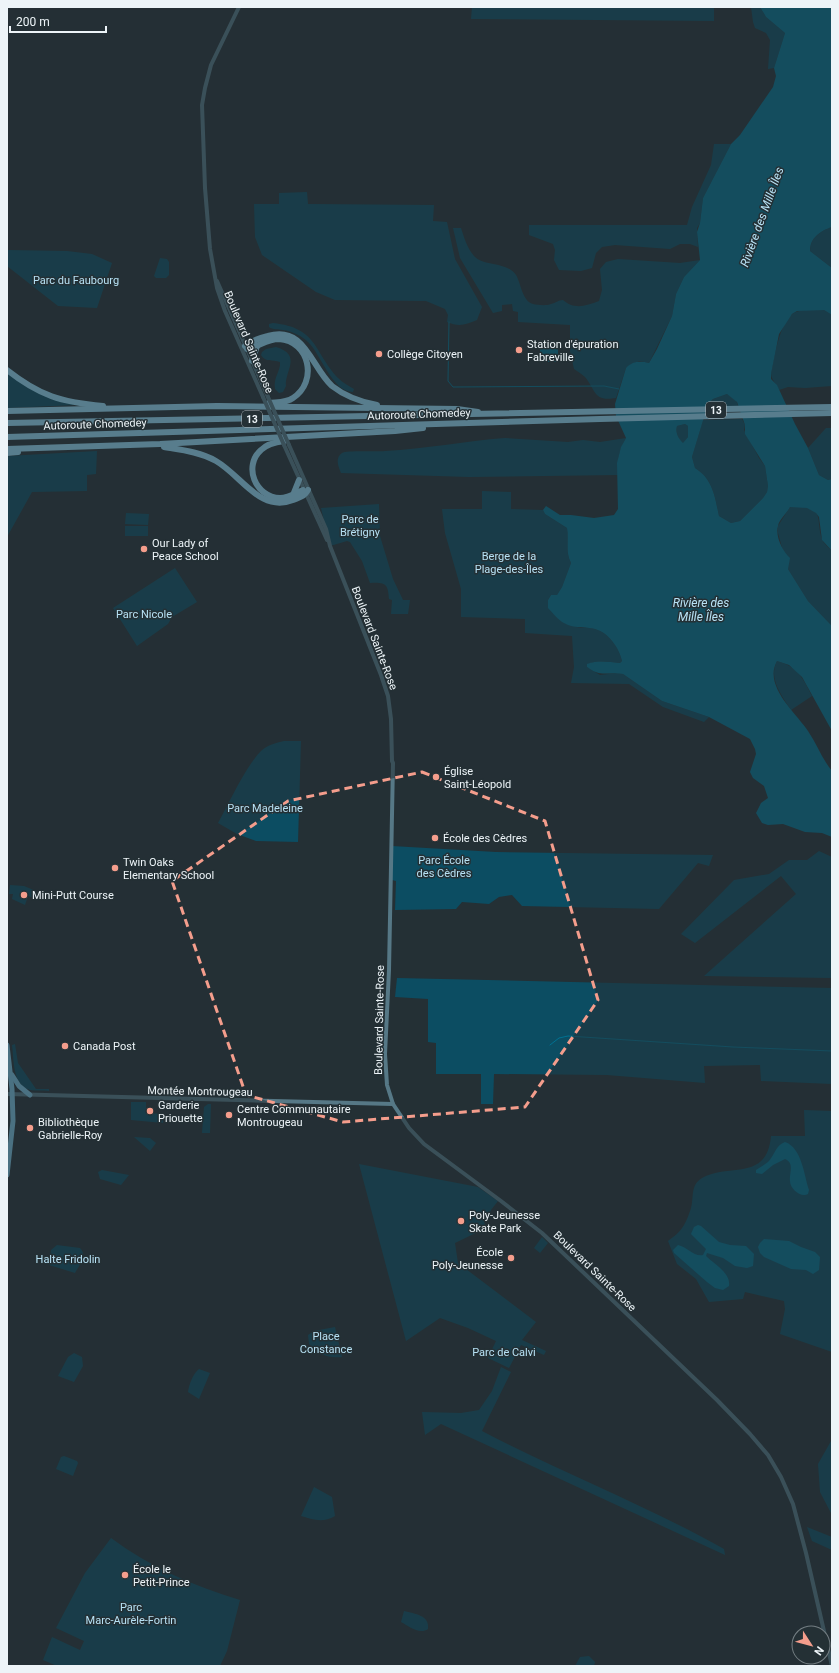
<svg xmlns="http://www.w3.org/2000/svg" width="839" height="1673" viewBox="0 0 839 1673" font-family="Roboto,sans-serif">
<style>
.green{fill:#0c4d62}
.water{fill:#007191;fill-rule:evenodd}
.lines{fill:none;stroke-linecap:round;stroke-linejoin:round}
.stream{stroke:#007191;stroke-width:1}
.minor{stroke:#567886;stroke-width:4}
.major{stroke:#79c1df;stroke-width:5}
.highway{stroke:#98dcf8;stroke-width:6}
.minor-bridge{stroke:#567886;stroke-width:4}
.marked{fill:none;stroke:#f49d8c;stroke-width:3;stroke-dasharray:8 5;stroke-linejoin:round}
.poi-dot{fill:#f49d8c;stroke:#243035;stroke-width:1.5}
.labels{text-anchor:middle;stroke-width:3;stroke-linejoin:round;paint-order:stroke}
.shield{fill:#243035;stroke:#b1b9be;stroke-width:1}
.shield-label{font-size:10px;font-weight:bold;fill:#edf4f8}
.park-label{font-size:11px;fill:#b6e0f3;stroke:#243035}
.street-label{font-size:11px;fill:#edf4f8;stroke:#243035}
.poi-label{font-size:11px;fill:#edf4f8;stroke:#243035;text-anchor:start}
.water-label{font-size:12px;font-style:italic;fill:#b8e2f5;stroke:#243035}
</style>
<rect width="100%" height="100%" fill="#243035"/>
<g class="green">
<polygon points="472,7 714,7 714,21 471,19"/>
<polygon points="751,7 760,7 766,17 785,33 774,68 768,69 770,40 766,33 755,28 753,22"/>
<polygon points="714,144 731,144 703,198 700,223 697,228 698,247 690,244 680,244 670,249 615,245 602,247 596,253 592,268 581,271 559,270 554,260 555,250 553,244 529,235 529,225 687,225 692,207 711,165"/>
<path d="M 307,192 L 308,204 L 434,205 L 433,221 L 447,222 L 455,259 L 482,307 L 477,320 C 465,325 459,327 447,322 L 448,315 L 445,309 L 426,301 L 335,300 L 316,292 L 262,255 L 255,237 L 254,204 L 279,204 L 279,193 Z"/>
<path d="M 832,227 L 832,268 L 810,251 C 810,238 820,231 832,227 Z"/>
<path d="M 453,228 L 461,228 C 464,237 467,248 474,256 C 484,267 506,261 516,275 C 521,283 522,301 533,304 C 537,305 547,306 551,304 C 556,303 558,300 563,300 C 574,310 586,306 599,301 L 602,290 L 600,269 L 606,262 L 618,259 L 680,263 L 700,260 L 684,277 L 676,294 L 672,316 L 649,363 L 639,361 L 626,368 L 616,398 C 593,402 596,390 585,377 C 582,374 578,372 574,369 L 570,351 L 570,325 L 518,322 L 518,312 L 513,311 L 512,304 L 502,305 L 502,311 L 493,313 L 460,258 Z"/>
<polygon points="7,250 67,251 92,254 112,263 97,308 58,306 7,266"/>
<polygon points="160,258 167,259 169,262 169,275 166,278 156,278 154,276"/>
<path d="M 824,310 L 832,315 L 832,386 L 805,388 L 788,387 L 779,390 C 777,384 772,381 771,374 C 774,359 780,318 796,312 C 804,309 815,310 824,310 Z"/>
<path d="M 273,323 C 318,328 313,351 338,378 C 343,383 349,386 354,389 L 353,392 C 332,392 321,354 308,342 C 302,336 292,331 283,330 C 278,329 273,330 269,327 L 269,324 Z"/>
<path d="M 276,347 C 303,355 284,372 286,386 L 283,392 L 279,393 L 275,389 C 273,377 281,371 280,362 C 272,359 266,363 261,355 L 262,352 L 266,349 Z"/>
<path d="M 7,372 C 31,393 47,396 77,405 L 7,408 Z"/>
<polygon points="727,394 736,400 738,406 707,407 713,399"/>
<path d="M 742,419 L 745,425 L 744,430 L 759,458 L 765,466 L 768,486 L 767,492 L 763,498 L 740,521 L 731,523 L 719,516 C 715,497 713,479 695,468 L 692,457 L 703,420 Z"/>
<path d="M 685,424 L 688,426 L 688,437 L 683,444 C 679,439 675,433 677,426 Z"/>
<polygon points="826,428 832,428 832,479 828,480 819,475 808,448"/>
<path d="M 505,438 L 568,442 L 583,440 L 600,442 L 626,438 C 619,450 617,461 618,475 L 469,477 L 341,473 C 338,466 335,458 342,453 C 347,450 377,452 385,451 C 425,449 465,441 505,438 Z"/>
<polygon points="97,451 96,474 87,475 87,491 32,492 7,537 7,456"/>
<path d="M 482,491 L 511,492 L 511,509 L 543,510 L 545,514 L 567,528 C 569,541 565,551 571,563 L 562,587 L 557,595 L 551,595 L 548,600 L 576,627 C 582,628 589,627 595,629 C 609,633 619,648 622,661 L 620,663 C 609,662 598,660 588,664 L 587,667 L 600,675 L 617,673 L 623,674 L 662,701 L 709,717 L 704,722 L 663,707 L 629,684 L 571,683 L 574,667 L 572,636 L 525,633 L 525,619 L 461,617 L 461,589 L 445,533 L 442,509 L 482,509 Z"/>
<path d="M 379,504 L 380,536 L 393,579 L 403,600 L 410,600 L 408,614 L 391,614 L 392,600 L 389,599 C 388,584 386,582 370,583 L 362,561 L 350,542 L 347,541 L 330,546 L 321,508 Z"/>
<path d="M 797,506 C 826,510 815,518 822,539 C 823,543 829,548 832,551 L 832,626 L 808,601 L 788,569 L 778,533 L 778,526 L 790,507 Z"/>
<polygon points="126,513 149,514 148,525 125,524"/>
<rect x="125" y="526" width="23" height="10"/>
<polygon points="175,568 197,602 172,617 168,624 137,646 113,608"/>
<path d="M 777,661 C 798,667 802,677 812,696 L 791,710 C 782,696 768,678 777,661 Z"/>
<path d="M 284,741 L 301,741 L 298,842 L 256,841 L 237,834 L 218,823 C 229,803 246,766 261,751 C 267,745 276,743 284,741 Z"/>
<polygon points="392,846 496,852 713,855 709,866 698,863 659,909 522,906 512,895 499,897 489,904 462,902 456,909 395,910 396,881 392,880"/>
<polygon points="819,851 832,857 832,978 704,976 796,894 781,876 695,943 681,934 734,880 769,874 789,860 807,860"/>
<polygon points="10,885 24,886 36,891 34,898 28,896 25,905 12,899 13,894 9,894"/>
<polygon points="397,978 832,988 832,1084 761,1081 760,1065 704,1066 705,1083 607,1075 494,1074 493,1104 481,1104 481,1074 436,1074 436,1043 428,1042 428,999 395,997"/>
<path d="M 15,1044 L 18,1063 L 36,1089 L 49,1089 L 49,1091 C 43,1090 36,1091 30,1090 C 12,1085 14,1059 12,1045 Z"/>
<polygon points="131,1102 146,1102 146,1113 164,1114 163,1123 131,1120"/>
<polygon points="208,1104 211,1104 210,1133 202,1133 204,1107"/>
<path d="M 804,1110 L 832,1111 L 832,1352 L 780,1334 L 785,1309 L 784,1301 L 745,1292 L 743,1299 L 709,1302 L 696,1279 L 677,1264 L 668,1241 C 673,1237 679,1233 682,1228 C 686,1223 689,1214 691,1208 C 694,1198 690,1185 702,1178 C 729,1163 767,1182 771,1136 L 805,1136 Z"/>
<polygon points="134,1137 150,1138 156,1143 150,1151"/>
<polygon points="359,1164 478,1187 498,1201 491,1210 489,1215 483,1218 486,1228 455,1243 458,1263 536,1322 522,1340 546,1351 544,1355 521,1345 509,1368 488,1358 496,1341 468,1328 440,1318 406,1341"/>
<polygon points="102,1170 129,1175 121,1185 100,1179 98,1172"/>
<polygon points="542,1237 548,1243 540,1253 534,1248"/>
<path d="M 57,1245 L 80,1248 C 88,1256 79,1265 75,1273 L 49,1265 L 51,1250 Z"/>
<path d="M 335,1327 L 342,1357 C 325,1358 322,1355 309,1344 L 308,1335 L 314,1331 Z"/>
<polygon points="74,1353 82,1357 83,1366 74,1382 58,1376 68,1357"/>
<path d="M 501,1367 L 511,1372 L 482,1431 C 562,1473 646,1505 724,1549 L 725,1555 L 441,1424 L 425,1435 L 422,1412 L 461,1413 L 479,1410 L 492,1391 Z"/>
<path d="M 199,1369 L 210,1373 L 199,1399 L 188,1392 C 189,1384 193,1374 199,1369 Z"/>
<polygon points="831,1441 832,1441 832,1515 820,1492 818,1464"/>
<polygon points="64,1456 77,1461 78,1463 73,1476 56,1469 61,1457"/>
<path d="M 314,1487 L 332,1497 L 335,1516 C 323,1523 314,1520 301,1516 Z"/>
<polygon points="807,1527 832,1537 832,1550 812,1541"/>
<path d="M 111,1538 C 150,1567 194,1586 240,1600 L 227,1651 L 220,1666 L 57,1666 L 43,1660 L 52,1637 L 80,1650 L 84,1641 L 56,1628 L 85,1573 Z"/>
<path d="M 404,1611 C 415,1614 430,1615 428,1629 C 419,1635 409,1626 401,1622 Z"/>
<polygon points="589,1656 595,1662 594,1666 575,1666 580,1657"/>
</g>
<g class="water">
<path d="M 760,7 L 832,7 L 832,227 C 820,231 810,238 810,251 L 832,268 L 832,315 L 824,310 L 797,311 L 792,314 L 779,334 L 771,374 L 771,379 L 777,385 L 795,424 L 808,448 L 819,475 L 828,480 L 832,479 L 832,551 L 822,540 L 819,517 L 816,513 L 807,508 L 790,507 C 787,513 779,520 778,526 C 775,537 783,552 790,558 L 788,569 L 808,601 L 832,626 L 832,731 L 802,677 L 789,665 L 777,661 C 763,686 796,713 808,731 C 817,744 822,759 832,771 L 832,837 L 822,833 L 805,832 L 783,824 L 768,825 L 762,823 L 756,813 L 761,803 L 768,798 L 764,786 L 753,778 L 750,772 L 756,754 L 755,749 L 750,739 L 709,717 L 662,701 L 623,674 C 608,671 601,678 587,667 L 587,664 C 598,660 609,662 620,663 L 622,661 C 619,648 609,633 595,629 C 585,626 573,629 564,623 C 558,620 553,613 548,608 L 548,600 L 551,595 L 557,595 L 562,587 L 571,563 C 565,551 569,541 567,528 L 545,514 L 543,510 L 546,506 L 560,515 L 571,515 L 594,518 L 614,515 L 618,509 L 617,463 L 621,447 L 626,438 L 616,416 L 615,404 L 626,368 C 633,361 640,361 649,363 L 657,349 L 672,316 L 676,294 L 684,277 L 700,260 L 697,232 L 700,223 L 703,198 L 731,144 L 740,135 L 773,87 L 776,76 L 774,68 L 785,33 L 766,17 ZM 727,394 L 737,402 L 745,425 L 745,434 L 765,466 L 768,486 L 767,492 L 763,498 L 740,521 L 731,523 L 719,516 C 715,497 713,479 695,468 L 692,457 L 708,404 L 713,399 ZM 685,424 L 688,426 L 688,437 L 683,443 C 679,439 675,433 677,426 Z"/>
<rect x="540" y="348" width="18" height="14"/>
<path d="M 785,1142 C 802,1148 804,1175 809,1190 L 808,1194 C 801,1198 790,1189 790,1181 C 789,1173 795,1163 785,1159 L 773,1165 L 762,1174 L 756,1173 L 756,1170 C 760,1167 765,1165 769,1161 C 775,1154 776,1145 785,1142 Z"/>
<path d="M 698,1225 L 701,1226 L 719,1242 L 730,1245 L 746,1246 L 754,1254 L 753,1266 L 747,1268 L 735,1266 L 723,1258 L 707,1253 L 706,1256 C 714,1264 731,1273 729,1286 L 723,1290 L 715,1288 L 707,1282 L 674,1253 L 673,1250 L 678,1245 C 687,1247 694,1257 703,1255 L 706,1249 L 691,1234 L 694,1227 Z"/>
<polygon points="764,1239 789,1241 801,1247 815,1252 820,1257 819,1270 813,1274 806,1270 791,1269 764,1257 760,1253 758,1247 760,1243"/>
</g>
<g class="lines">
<g class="stream">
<polyline points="449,322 448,381 453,387 604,386 619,389"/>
<polyline points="550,1045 559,1038 568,1036 733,1047 832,1051"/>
</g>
<g class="minor">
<polyline points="239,7 211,65 205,88 202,105 205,188 210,249 217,288 225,311 263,397"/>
<polyline points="217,281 268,397"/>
<polyline points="284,445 327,540"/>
<polyline points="289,445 326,529 330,546 381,675 388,696 391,719 392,761 393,763 389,970 385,1054 387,1085 393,1104 409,1128 424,1144 501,1201 542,1233 717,1400 750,1434 768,1455 781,1477 793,1504 806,1553 832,1666"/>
<polyline points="7,1094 393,1104"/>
</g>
<g class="major">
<polyline points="7,1045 12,1089 13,1121 7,1175"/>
<polyline points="12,1075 19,1086 30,1095"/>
</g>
<g class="highway">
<path d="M 245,346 C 251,341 260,338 268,336 C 305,325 311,367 332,386 C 346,397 361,402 377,405"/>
<path d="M 247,349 C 258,347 267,339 279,339 C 310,341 318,382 293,398 C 286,403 277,402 269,403"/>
<polyline points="252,361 257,346"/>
<path d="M 7,370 C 40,396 61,402 103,406"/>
<polyline points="7,411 217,406 457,409 478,412"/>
<polyline points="7,423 832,407"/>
<polyline points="7,437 600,419 832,413"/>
<path d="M 284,441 C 276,442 267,444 261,450 C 243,466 255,497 280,498 C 288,498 296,493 303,490"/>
<path d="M 164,447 C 182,450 200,452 216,461 C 242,476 260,513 293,500 C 300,497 305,496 308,490"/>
<polyline points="7,449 160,444 395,431 423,428"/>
<polyline points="7,453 18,452"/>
<polyline points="293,495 299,480"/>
</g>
<g class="minor-bridge">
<polyline points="263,397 284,445"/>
<polyline points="268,397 289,445"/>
</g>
</g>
<path d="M0 0H839V1673H0ZM 422,772 L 545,821 L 598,1000 L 525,1107 L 343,1122 L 246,1095 L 172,881 L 288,801 Z" fill="#243035" fill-opacity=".55" fill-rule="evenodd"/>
<path class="marked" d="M 422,772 L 545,821 L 598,1000 L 525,1107 L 343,1122 L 246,1095 L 172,881 L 288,801 Z"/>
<g class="poi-dot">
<circle cx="519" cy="350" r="4"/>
<circle cx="379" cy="354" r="4"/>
<circle cx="144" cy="549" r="4"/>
<circle cx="436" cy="777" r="4"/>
<circle cx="435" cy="838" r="4"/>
<circle cx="115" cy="868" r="4"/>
<circle cx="24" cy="895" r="4"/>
<circle cx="65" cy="1046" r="4"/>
<circle cx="150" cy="1111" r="4"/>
<circle cx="229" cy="1115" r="4"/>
<circle cx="30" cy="1128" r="4"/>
<circle cx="461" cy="1221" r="4"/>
<circle cx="511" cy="1258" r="4"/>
<circle cx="125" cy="1575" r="4"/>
</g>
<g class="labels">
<g class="shield">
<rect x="706" y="402" width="20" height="16" rx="3"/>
<rect x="242" y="411" width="20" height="16" rx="3"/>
</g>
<g class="shield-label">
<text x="716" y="414">13</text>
<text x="252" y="423">13</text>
</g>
<g class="park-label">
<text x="76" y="284">Parc du Faubourg</text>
<text x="360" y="523">Parc de<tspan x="360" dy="13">Brétigny</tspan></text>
<text x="509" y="560">Berge de la<tspan x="509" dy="13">Plage-des-Îles</tspan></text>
<text x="144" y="618">Parc Nicole</text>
<text x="265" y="812">Parc Madeleine</text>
<text x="444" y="864">Parc École<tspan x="444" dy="13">des Cèdres</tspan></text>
<text x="68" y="1263">Halte Fridolin</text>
<text x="326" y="1340">Place<tspan x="326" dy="13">Constance</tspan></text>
<text x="504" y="1356">Parc de Calvi</text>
<text x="131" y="1611">Parc<tspan x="131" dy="13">Marc-Aurèle-Fortin</tspan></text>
</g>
<g class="street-label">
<text transform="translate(249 342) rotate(67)" y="4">Boulevard Sainte-Rose</text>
<text transform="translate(419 414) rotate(-2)" y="4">Autoroute Chomedey</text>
<text transform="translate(95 424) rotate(-2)" y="4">Autoroute Chomedey</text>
<text transform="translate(375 638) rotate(69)" y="4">Boulevard Sainte-Rose</text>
<text transform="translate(379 1020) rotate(-89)" y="4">Boulevard Sainte-Rose</text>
<text transform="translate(200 1091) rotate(1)" y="4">Montée Montrougeau</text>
<text transform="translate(595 1271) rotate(44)" y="4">Boulevard Sainte-Rose</text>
</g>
<g class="poi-label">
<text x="527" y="348">Station d'épuration<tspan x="527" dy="13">Fabreville</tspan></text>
<text x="387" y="358">Collège Citoyen</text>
<text x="152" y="547">Our Lady of<tspan x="152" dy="13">Peace School</tspan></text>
<text x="444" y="775">Église<tspan x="444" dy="13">Saint-Léopold</tspan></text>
<text x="443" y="842">École des Cèdres</text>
<text x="123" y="866">Twin Oaks<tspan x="123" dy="13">Elementary School</tspan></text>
<text x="32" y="899">Mini-Putt Course</text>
<text x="73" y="1050">Canada Post</text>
<text x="158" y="1109">Garderie<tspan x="158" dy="13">Priouette</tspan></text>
<text x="237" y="1113">Centre Communautaire<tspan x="237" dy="13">Montrougeau</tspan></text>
<text x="38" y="1126">Bibliothèque<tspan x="38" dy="13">Gabrielle-Roy</tspan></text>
<text x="469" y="1219">Poly-Jeunesse<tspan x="469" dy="13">Skate Park</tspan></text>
<text x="503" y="1256" text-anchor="end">École<tspan x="503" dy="13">Poly-Jeunesse</tspan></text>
<text x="133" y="1573">École le<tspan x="133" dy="13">Petit-Prince</tspan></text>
</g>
<g class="water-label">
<text transform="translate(762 217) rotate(-70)" y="4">Rivière des Mille Îles</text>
<text x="701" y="607">Rivière des<tspan x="701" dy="14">Mille Îles</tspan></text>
</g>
</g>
<rect width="839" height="1673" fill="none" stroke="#edf4f8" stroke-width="16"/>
<g transform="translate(811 1645) rotate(126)"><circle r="19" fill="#243035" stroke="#747e83"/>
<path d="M0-3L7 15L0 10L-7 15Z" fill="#f49d8c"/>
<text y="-6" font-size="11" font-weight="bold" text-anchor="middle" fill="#edf4f8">N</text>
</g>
<path d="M10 26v6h96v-6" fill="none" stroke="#edf4f8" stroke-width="2"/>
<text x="16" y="26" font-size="12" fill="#edf4f8" stroke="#243035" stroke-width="3" paint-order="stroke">200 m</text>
</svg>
